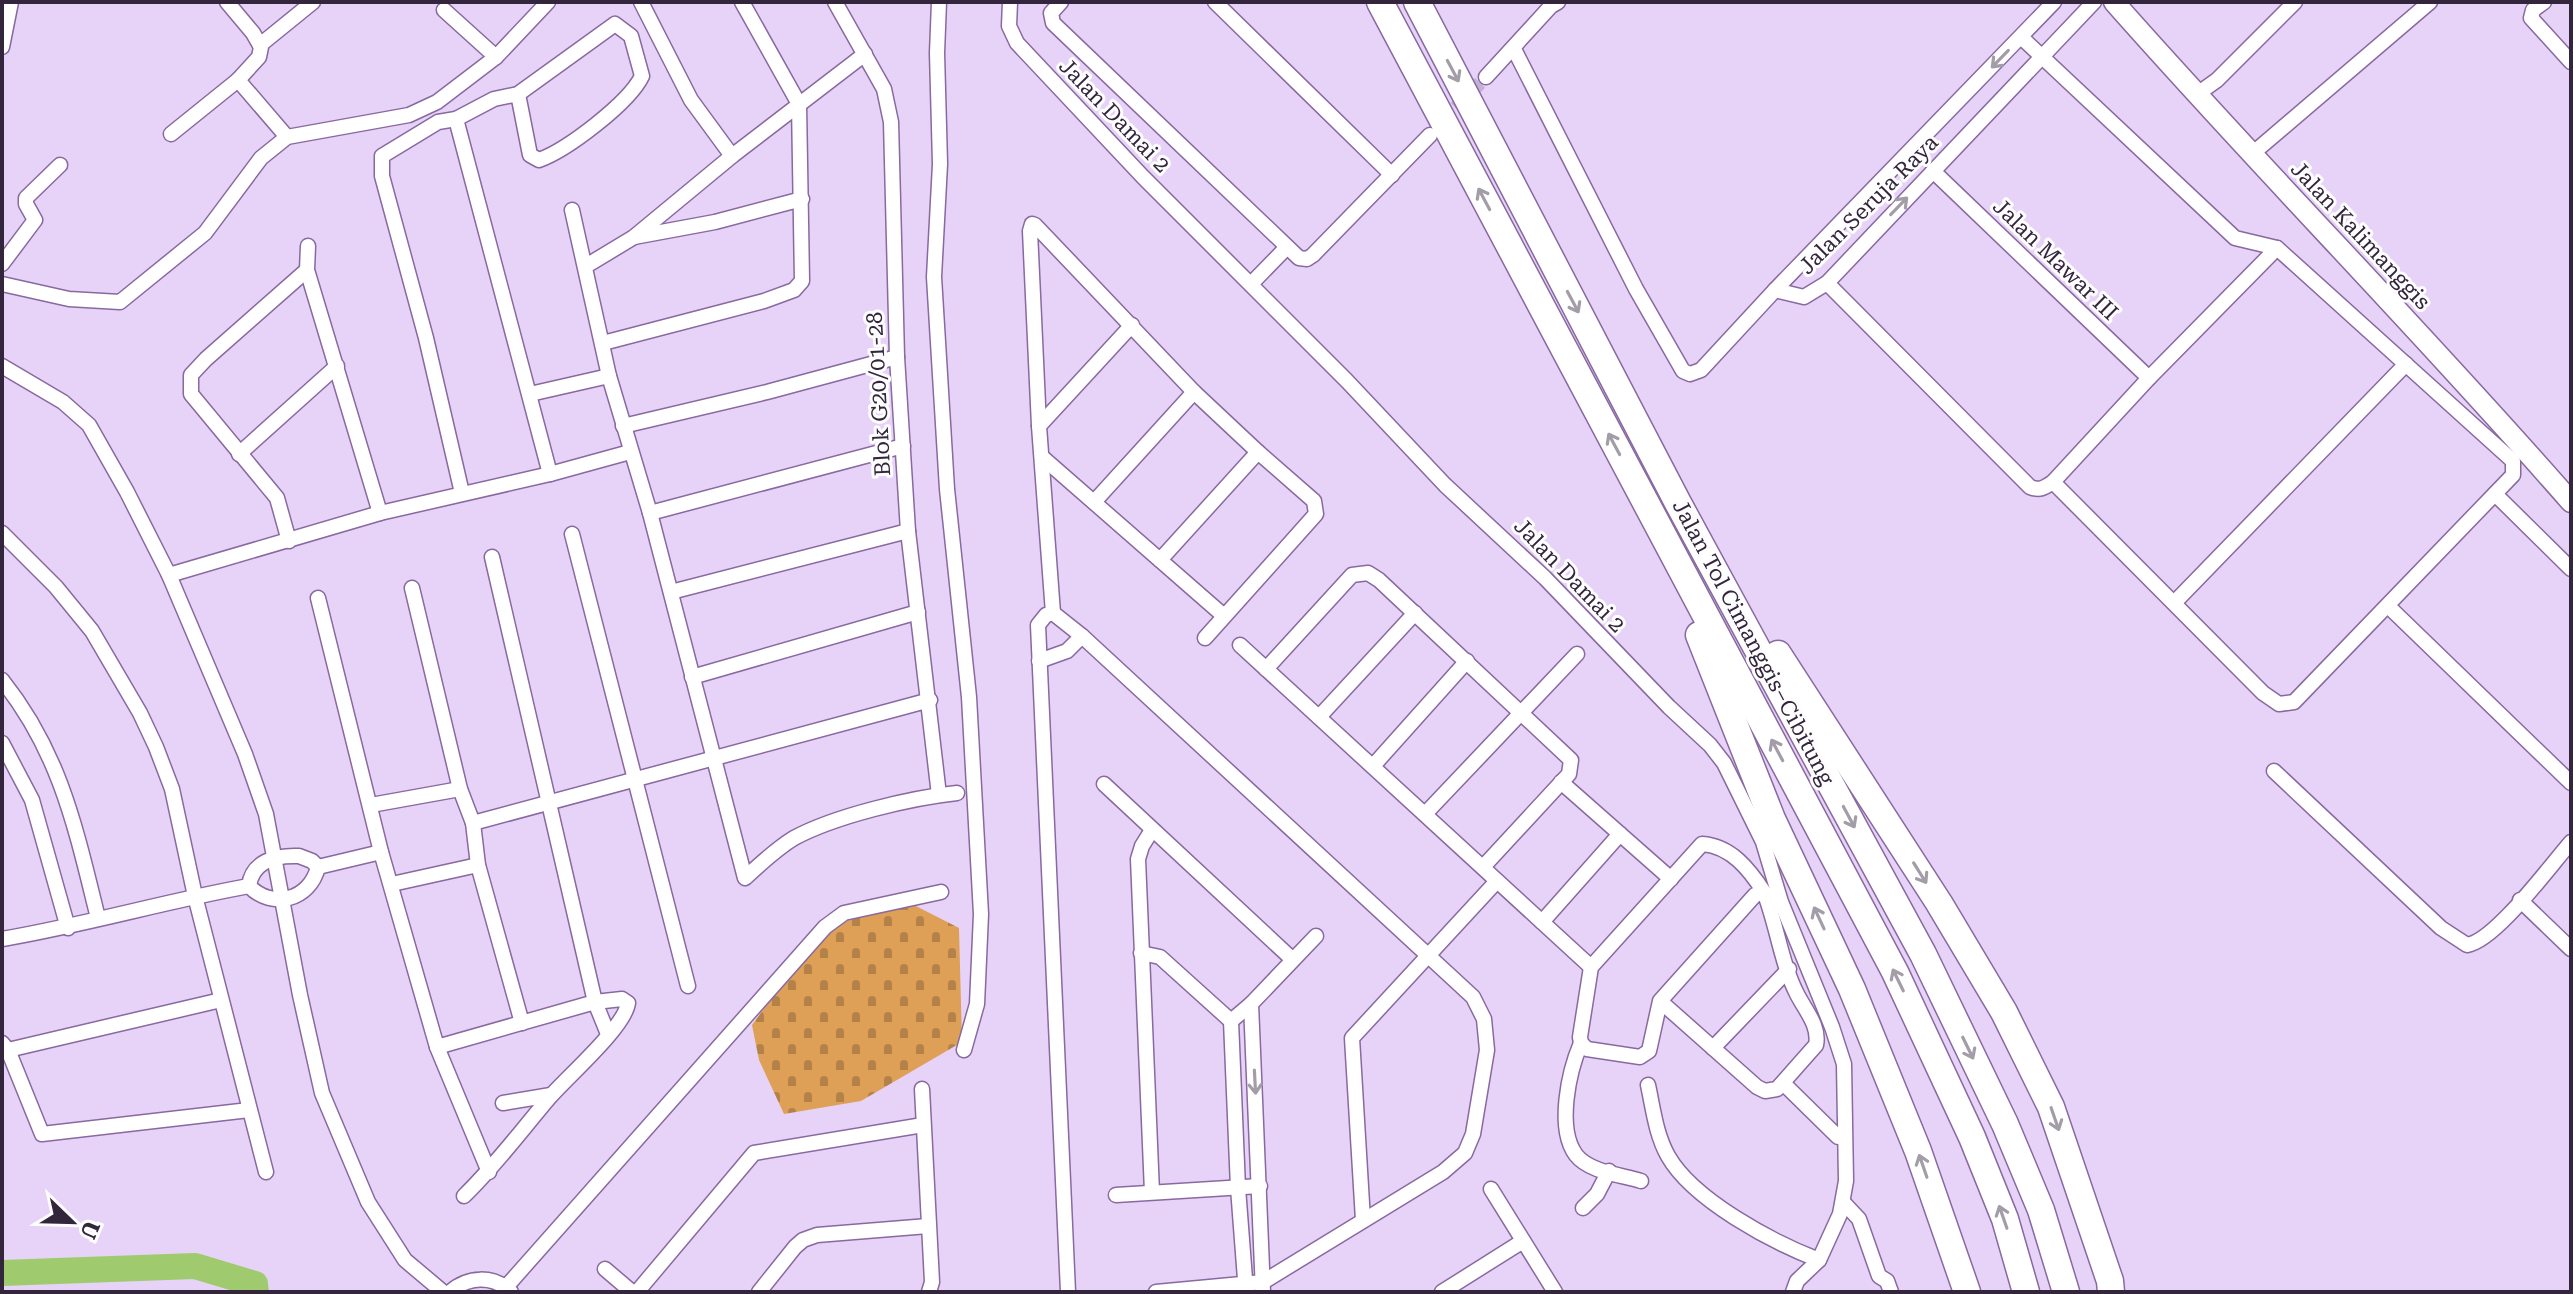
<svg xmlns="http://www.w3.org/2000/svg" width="2573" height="1294" viewBox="0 0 2573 1294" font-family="'Roboto Serif',serif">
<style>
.cemetery{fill:url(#cemetery-stones)}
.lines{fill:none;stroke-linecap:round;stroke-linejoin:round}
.river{stroke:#9fcb6e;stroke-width:26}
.minor-tunnel{stroke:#c3b0d2;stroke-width:14;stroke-dasharray:14 7;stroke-linecap:butt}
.minor-casing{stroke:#8869a0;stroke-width:17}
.secondary-casing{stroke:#8869a0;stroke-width:23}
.motorway-casing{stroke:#8869a0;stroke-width:29}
.minor{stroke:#fff;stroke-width:14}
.secondary{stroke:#fff;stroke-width:20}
.motorway{stroke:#fff;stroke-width:26}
.oneway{stroke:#a39da7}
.labels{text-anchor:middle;stroke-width:6;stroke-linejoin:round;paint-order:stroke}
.street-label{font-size:22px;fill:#32253c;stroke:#fdfdfd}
</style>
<defs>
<pattern id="cemetery-stones" width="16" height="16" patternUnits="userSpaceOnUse" patternTransform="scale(2)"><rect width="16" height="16" fill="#dda056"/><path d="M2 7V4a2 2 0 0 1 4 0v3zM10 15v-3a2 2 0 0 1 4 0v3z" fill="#b48248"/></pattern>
</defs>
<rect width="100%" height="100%" fill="#e7d3f8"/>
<polygon class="cemetery" points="910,903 959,928 962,1042 861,1101 784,1114 759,1060 752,1025 823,928"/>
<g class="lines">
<polyline class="river" points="2,1273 195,1266 255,1284 256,1292"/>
<polyline class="minor-tunnel" points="1441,123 1486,77"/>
<g class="minor-casing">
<g id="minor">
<polyline points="227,2 253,33 261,47 259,57 238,80 287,137"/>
<polyline points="641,2 691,100 732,156"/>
<polyline points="835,2 884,89 891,122 897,357 908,531 939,795"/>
<polyline points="939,2 937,53 940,164 934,277 947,489 969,697 981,914 977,1004 964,1050"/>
<polyline points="1010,2 1009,26 1017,43 1143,177 1347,381 1445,485 1545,578 1669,707 1710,745 1724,763 1763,842 1781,902 1832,1027 1844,1064 1846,1181 1840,1214 1819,1260 1797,1281 1793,1292"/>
<polyline points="1061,2 1051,13 1053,23 1299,258 1307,259 1313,255 1430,135"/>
<polyline points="1215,2 1392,175"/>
<polyline points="2544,2 2533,10 2531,18 2571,62"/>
<polyline points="444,10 496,57"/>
<polyline points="2021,37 2235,238 2277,248 2513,461 2513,475 2294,702 2279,704 2263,693 2053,482"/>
<polyline points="260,45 313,2"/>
<polyline points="2,47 11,2"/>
<polyline points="1514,49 1636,289 1683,371 1690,374 1701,370 1775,290 2054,2"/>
<polyline points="1486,77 1551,6 1558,2"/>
<polyline points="2196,95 2217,80 2295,2"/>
<polyline points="456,119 550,474"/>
<polyline points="171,134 238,80"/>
<polyline points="2252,154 2430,2"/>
<polyline points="1933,171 2149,378"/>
<path d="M 572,210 L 609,376 L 650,513 L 745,878 C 760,864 776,849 794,838 C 835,816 910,798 957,793"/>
<polyline points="634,237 715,222 802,199"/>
<polyline points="308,246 307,270 380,513"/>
<polyline points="2,264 35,220 26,204 26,198 60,165"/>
<polyline points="586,266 634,237 732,156 865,54"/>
<path d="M 1827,283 L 2030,487 C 2040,491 2044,488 2053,482 L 2149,378 L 2277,248"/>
<polyline points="2,284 69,299 120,302 205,233 261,158 287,137 409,115 437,102 496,57 548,2"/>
<polyline points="1251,284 1287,247"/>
<polyline points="1775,290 1804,297 1827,283 2094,2"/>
<polyline points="603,343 764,301 794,290 802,281 799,104 742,2"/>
<polyline points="2,366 63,402 89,425 127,492 169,575 245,754 266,814 300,995 322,1093 368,1202 405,1260 443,1292"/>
<polyline points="530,394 609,376"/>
<polyline points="623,426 767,392 897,357"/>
<polyline points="1039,426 1132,325"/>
<polyline points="239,454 337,366"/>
<polyline points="1042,457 1224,616"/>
<path d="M 462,493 L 426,338 L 382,176 L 382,156 L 438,122 L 456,119 L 494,99 L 518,94 L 615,24 L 631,36 L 642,76 C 629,103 567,150 539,160 L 530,155 L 518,94"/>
<polyline points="2495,494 2571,569"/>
<polyline points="1094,502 1194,392"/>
<polyline points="650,513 903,446"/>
<polyline points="2,533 56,587 92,631 140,713 156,747 172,789 195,896 266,1172"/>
<polyline points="572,534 688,986"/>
<polyline points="289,541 277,498 191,394 191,375 206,359 307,270"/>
<polyline points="492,557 595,1002 608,1034"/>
<polyline points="1160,560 1258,452 1314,501 1316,514 1205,638"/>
<polyline points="169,575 380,513 550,474 630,452"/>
<polyline points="412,588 460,789 473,823 478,865 522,1023"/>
<polyline points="671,592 908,531"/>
<polyline points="318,598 381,852 437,1047 489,1172"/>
<polyline points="2175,602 2406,364"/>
<polyline points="2388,606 2571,783"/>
<polyline points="1053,613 1039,426 1030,231 1032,224 1035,225 1194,392 1258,452"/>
<polyline points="1240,645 1591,967"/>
<polyline points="1039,661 1067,651 1082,636"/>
<polyline points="1266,669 1352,575 1368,573 1379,580 1571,760 1569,774 1483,867"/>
<polyline points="692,677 918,612"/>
<path d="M 2,680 C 61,754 76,830 98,918"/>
<polyline points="1319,717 1415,613"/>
<polyline points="2,743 32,800 68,928"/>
<polyline points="1373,766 1467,661"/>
<path d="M 2274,771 L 2441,928 L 2467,945 C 2495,941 2550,866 2571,842"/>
<polyline points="1561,782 1671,879"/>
<polyline points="1104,784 1292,959"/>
<polyline points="371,805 460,789"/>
<polyline points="1425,814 1577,654"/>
<polyline points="473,823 930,700"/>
<path d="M 299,856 L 312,861 L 318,867 C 310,900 272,910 249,886 C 252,861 276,855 299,856 Z"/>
<polyline points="318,867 381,852"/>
<polyline points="392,884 478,865"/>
<polyline points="2520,900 2571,949"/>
<polyline points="1542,922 1620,834"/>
<path d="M 2,939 C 85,925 166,901 249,886"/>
<polyline points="1141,953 1160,957 1231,1021 1251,1004 1316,936"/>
<path d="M 1660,1001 L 1757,1087 L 1765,1091 L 1777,1089 L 1816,1045 C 1820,1026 1805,1010 1797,994 C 1781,963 1777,925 1764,892 L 1755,895 L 1660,1001 L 1649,1051 L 1640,1057 L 1587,1049 L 1581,1043 L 1580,1037 L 1591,967 L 1702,844 C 1731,846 1749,869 1764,892"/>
<polyline points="1251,1004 1263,1292"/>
<polyline points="1231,1021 1238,1188 1246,1292"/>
<polyline points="2,1043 8,1050 42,1134 249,1110"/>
<path d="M 1581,1043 C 1569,1071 1556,1128 1576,1155 C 1589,1172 1622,1175 1641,1181"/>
<path d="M 437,1047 L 595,1002 L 622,999 L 628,1003 C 625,1027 567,1077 549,1098 C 521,1131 495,1166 464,1196"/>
<polyline points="1713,1048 1789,969"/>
<polyline points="8,1050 221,1000"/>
<polyline points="1783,1083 1838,1137"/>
<path d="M 1648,1085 C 1653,1108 1656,1135 1668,1156 C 1693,1200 1772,1242 1819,1260"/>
<polyline points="922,1089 932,1282 929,1292"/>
<polyline points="503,1103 551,1095"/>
<polyline points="1491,1189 1555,1292"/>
<polyline points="1152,1192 1138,859 1142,846 1152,830"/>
<polyline points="1116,1195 1260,1186"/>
<polyline points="1843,1202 1859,1219 1879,1276 1887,1281 1891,1292"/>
<polyline points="1583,1208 1597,1194 1609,1171"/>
<polyline points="1363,1220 1352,1038 1497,881"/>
<polyline points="605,1269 632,1292"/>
<polyline points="506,1287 825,927 844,913 941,892"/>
<path d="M 450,1292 C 468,1276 493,1275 511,1292"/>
<polyline points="637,1292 754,1153 923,1125"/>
<polyline points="759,1292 795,1247 803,1240 817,1235 928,1226"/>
<polyline points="1068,1292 1038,625 1046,615 1053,613 1082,636 1473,997 1484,1019 1487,1050 1473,1134 1465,1153 1443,1172 1263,1282 1156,1292"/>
<polyline points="1442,1292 1523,1241"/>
</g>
</g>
<g class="secondary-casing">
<path id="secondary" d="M 2114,2 C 2263,171 2423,332 2571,502"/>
</g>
<g class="motorway-casing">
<g id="motorway">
<polyline points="1380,2 1895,972 1972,1137 2005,1219 2026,1292"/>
<polyline points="1417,2 1678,503 1923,954 2005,1124 2041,1210 2066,1292"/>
<polyline points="1699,635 1772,819 1852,989 1918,1151 1967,1292"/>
<polyline points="1778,654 1939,903 2004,1012 2051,1107 2110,1281 2111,1292"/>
</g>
</g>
<use href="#minor" class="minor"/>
<use href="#secondary" class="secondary"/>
<use href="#motorway" class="motorway"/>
</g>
<defs><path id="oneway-shaft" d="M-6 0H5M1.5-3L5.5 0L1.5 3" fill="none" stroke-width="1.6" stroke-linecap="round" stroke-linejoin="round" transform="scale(2)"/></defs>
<g class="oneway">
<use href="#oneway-shaft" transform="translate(2000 59) rotate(134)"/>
<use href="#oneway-shaft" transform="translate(1453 71) rotate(62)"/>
<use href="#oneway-shaft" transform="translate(1484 199) rotate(-118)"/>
<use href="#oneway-shaft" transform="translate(1899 206) rotate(-46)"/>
<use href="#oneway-shaft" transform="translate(1573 302) rotate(62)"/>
<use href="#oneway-shaft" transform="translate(1614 444) rotate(-118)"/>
<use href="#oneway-shaft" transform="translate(1777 750) rotate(-118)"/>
<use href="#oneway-shaft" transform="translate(1849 817) rotate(62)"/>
<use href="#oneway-shaft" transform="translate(1920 873) rotate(58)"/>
<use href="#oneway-shaft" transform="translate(1819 918) rotate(-115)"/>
<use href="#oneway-shaft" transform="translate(1898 980) rotate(-116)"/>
<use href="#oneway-shaft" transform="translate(1968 1048) rotate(64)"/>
<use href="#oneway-shaft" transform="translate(1255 1082) rotate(87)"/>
<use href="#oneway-shaft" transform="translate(2055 1119) rotate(71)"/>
<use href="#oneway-shaft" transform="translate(1923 1166) rotate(-109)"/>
<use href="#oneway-shaft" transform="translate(2003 1217) rotate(-109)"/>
</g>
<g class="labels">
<g class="street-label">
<text transform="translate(1115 115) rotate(46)" y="8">Jalan Damai 2</text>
<text transform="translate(1868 204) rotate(-45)" y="8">Jalan Seruja Raya</text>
<text transform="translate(2361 235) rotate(47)" y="8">Jalan Kalimanggis</text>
<text transform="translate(2056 259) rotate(44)" y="8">Jalan Mawar III</text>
<text transform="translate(878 394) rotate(-93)" y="8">Blok G20/01-28</text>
<text transform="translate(1570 575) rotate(46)" y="8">Jalan Damai 2</text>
<text transform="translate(1754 642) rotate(62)" y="8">Jalan Tol Cimanggis–Cibitung</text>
</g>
</g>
<rect width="2573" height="1294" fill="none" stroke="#32253c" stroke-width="8"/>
<g transform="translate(72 1222) rotate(113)" stroke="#fdfdfd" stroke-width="6" paint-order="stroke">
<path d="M0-6L14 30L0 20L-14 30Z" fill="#32253c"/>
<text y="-12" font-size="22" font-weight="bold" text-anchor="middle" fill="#32253c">U</text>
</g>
</svg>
